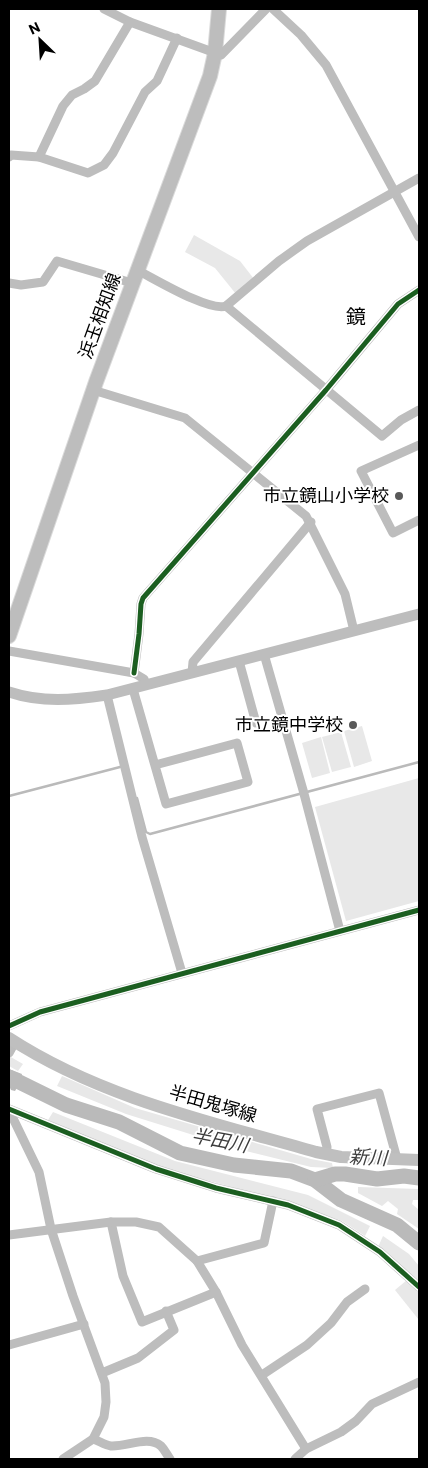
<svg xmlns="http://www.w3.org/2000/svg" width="428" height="1468" viewBox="0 0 428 1468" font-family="Commissioner,'Noto Sans JP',sans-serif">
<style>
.green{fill:#e8e8e8}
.water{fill:#bababa}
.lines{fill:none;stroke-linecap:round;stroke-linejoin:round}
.stream{stroke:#bababa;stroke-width:2.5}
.river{stroke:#bababa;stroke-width:15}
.primary-casing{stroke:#dbdbdb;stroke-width:16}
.minor{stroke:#bdbdbd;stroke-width:9}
.tertiary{stroke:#bdbdbd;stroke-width:11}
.secondary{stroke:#bfbfbf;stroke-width:12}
.primary{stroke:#bdbdbd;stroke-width:14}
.cycleway-casing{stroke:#fff;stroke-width:8}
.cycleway{stroke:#1b5e20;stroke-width:5}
.poi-dot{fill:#595959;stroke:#fff;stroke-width:2}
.labels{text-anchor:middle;stroke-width:4;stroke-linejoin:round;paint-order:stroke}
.street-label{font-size:18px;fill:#000;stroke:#fff}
.poi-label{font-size:18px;fill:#000;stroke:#fff;text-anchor:end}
.water-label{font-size:19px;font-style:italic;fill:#3d3d3d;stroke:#fff}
.quarter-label{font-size:20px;fill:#000;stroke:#fff}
</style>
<rect width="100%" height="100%" fill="#fff"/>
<g class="green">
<polygon points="194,235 240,261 254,279 236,294 215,268 185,252"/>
<polygon points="362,726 372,761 354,767 344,731"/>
<polygon points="341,732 351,767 332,772 322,737"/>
<polygon points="321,737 330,773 312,778 302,743"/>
<polygon points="419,778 419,901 346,921 315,807"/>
<polygon points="9,1056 23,1064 18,1071 9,1066"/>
<polygon points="62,1076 135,1108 311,1159 332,1163 333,1168 311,1167 238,1149 126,1114 57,1086"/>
<polygon points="53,1112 175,1161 308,1195 370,1226 365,1236 342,1221 292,1203 161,1168 48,1120"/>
<polygon points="358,1187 419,1189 419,1200 413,1200 412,1204 419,1210 419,1229 397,1214 398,1209 388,1201 382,1206 358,1193"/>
<polygon points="383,1236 409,1254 419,1266 419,1320 395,1290 407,1280 378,1247"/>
</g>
<polygon class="water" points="9,1069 22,1074 18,1086 15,1091 11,1090 9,1086"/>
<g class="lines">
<g class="stream">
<polyline points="9,796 120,767"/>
<polyline points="137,798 146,832 150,834 419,762"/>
</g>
<g class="river">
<polyline points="9,1077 66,1105 119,1122 180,1153 234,1165 291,1171 315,1180 341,1200 397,1225 419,1243"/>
<polyline points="315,1180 335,1174 345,1174 377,1179 404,1176 419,1178"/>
</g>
<g class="primary-casing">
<polyline id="primary" points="9,636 96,382 210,76 215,53 219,9"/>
</g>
<g class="minor">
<polyline points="104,9 130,22 221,55 266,9"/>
<polyline points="273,9 301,35 326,65 419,237"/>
<polyline points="9,157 11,155 39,157 88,173 104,165 113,153 145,92 157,81 177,38"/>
<polyline points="39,157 63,106 72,95 84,89 95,81 130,22"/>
<path d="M 137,270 C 155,279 209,312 226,306 L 279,261 L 307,241 L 419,178"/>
<polyline points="9,283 21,285 43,282 57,261 132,283"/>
<polyline points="226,306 382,436 401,420 419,410"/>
<polyline points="93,390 185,418 306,516 345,594 354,631"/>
<polyline points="419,445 361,471 393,533 419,520"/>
<polyline points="9,651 134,673 144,679 146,685"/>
<polyline points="264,654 303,790 340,931"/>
<polyline points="239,661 256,723"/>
<polyline points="134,673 139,634 141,604 143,598 326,390 398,304 419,290"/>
<polyline points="192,673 193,662 311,522"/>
<polyline points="133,689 166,804 248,782 237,743 155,765"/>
<polyline points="107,695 142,837 182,973"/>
<polyline points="9,1026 40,1012 419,910"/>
<polyline points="9,1053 15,1042"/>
<polyline points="9,1109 156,1169 216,1188 288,1205 339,1225 380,1252 419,1287"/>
<polyline points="9,1110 39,1172 51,1229 73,1296 105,1383 106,1402 104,1417 93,1439 63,1459"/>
<polyline points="326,1154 327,1147 317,1109 379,1093 397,1159"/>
<polyline points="111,1222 123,1276 142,1322 216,1292"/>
<polyline points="9,1235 111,1222 136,1222 159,1227 197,1261 216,1292 242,1345 306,1449"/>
<polyline points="197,1261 264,1243 273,1201"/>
<polyline points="9,1345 84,1324"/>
<polyline points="102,1373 138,1358 174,1330 166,1311"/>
<polyline points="262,1375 307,1345 331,1323 347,1302 365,1289"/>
<path d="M 93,1439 C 99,1441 105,1445 111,1446 C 127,1447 148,1435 161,1446 C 165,1450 167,1455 170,1459"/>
<polyline points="295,1459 306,1449 341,1432 356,1421 372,1404 419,1382"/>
</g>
<path class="tertiary" d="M 9,692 C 42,703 73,700 107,695 L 419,614"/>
<path class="secondary" d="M 9,1038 C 101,1098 211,1122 316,1152 L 341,1157 L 419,1160"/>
<use href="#primary" class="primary"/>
<g class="cycleway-casing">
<g id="cycleway">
<polyline points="134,673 139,634 141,604 143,598 326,390 398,304 419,290"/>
<polyline points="9,1026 40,1012 419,910"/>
<polyline points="9,1109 156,1169 216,1188 288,1205 339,1225 380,1252 419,1287"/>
</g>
</g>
<use href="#cycleway" class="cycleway"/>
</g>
<g class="poi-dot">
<circle cx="399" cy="496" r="5"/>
<circle cx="353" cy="725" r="5"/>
</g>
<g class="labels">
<g class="street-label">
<text transform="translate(100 316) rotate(-70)" y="6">浜玉相知線</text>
<text transform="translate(213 1104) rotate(16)" y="6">半田鬼塚線</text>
</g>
<g class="poi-label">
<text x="389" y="502">市立鏡山小学校</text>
<text x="343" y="731">市立鏡中学校</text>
</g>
<g class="water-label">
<text transform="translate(220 1140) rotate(11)" y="7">半田川</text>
<text transform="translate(368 1157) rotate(3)" y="7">新川</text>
</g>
<g class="quarter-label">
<text x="356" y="324">鏡</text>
</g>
</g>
<rect width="428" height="1468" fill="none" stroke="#000000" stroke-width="20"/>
<g transform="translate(40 40) rotate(335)" stroke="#ffffff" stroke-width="4" paint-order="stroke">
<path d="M0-4L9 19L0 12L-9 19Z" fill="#000000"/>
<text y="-8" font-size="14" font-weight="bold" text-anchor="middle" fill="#000000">N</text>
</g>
</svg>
